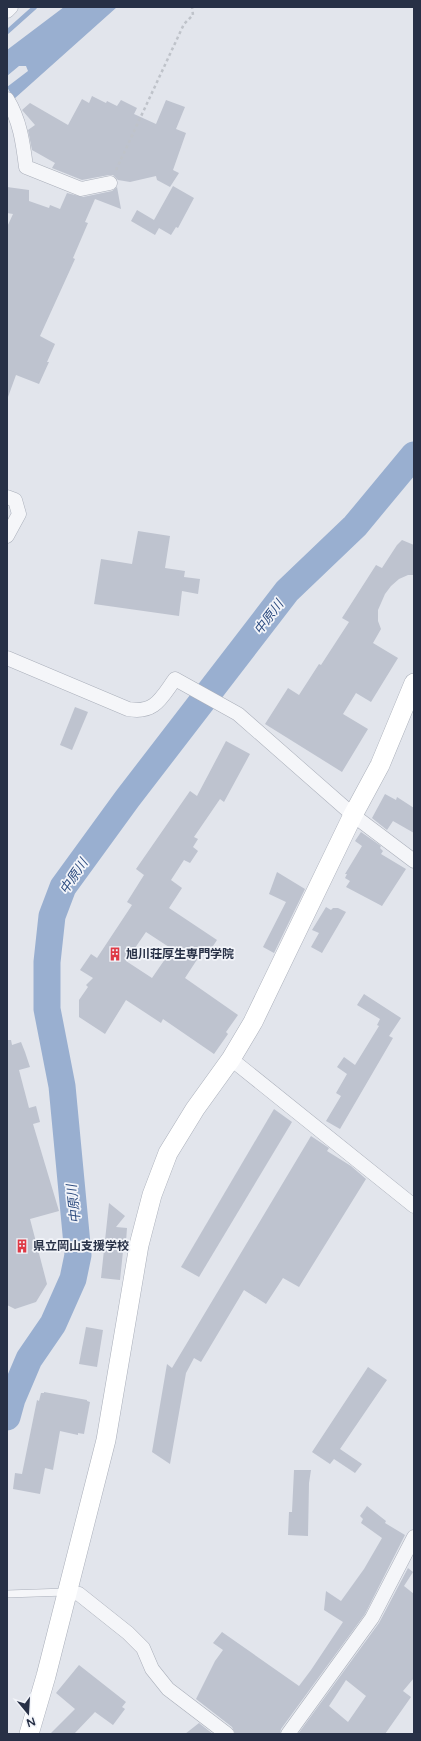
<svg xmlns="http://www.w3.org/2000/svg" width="421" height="1741" viewBox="0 0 421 1741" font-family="'Varela Round','Noto Sans JP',sans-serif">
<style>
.water{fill:#99afd0}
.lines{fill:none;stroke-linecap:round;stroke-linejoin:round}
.stream{stroke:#99afd0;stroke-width:4.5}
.river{stroke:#99afd0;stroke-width:27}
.building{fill:#bec3cf;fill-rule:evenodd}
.lane-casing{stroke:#aaafba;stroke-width:8}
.street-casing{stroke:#aaafba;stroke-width:15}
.secondary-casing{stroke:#aaafba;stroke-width:20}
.path{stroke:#bfc3ca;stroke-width:2.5;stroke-dasharray:3 3;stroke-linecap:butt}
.lane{stroke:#f5f6f9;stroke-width:7}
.street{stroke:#f5f6f9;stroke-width:14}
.secondary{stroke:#fff;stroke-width:19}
.labels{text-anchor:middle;stroke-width:3.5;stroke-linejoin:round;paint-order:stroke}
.poi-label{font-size:12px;font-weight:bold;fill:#273046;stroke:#f2f4f9;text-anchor:start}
.water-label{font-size:13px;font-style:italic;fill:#2c4b7f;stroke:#f2f4f9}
</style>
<rect width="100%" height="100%" fill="#e2e5ec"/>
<polygon class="water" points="64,7 117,7 14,99 7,87 28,71 26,66 19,66 7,76 7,50"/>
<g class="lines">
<polyline class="stream" points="7,32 35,7"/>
<polyline class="river" points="7,1417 12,1399 29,1359 53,1324 73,1279 78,1255 62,1086 47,1009 47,962 52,916 63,887 127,799 287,591 355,526 414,455"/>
</g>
<g class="building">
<polygon points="92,96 106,103 107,101 117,106 121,100 137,108 134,114 156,124 166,100 185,107 176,129 186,133 173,170 179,173 170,187 157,180 156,176 130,182 118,180 113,175 109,175 82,180 52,168 55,163 32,150 28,130 35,125 22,110 30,103 68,125 82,99 89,103"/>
<polygon points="173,186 194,198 178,228 176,227 171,235 159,228 155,235 131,221 137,210 154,220"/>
<polygon points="7,187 29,190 29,201 49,208 50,205 60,209 67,193 83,197 112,191 117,187 121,209 95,199 85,222 88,223 73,258 75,259 40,336 55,344 47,362 49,362 39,384 16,375 8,397 7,227 13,214 7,213"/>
<polygon points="138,531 170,536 165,568 185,571 184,577 200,579 198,594 182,591 179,616 94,604 101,559 132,564"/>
<polygon points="402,540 414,545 414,575 408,575 399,579 391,586 385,594 378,610 378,621 381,629 373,643 398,658 371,702 356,693 343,714 368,729 342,772 265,724 288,688 299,695 319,664 321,665 349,622 342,618 376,565 382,568 397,545"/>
<polygon points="75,707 88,712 72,750 60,745"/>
<path d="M 226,741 L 250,754 L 224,802 L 220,799 L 194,837 L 198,839 L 193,847 L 198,851 L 190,863 L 184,860 L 171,880 L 182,888 L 169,908 L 217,940 L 207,955 L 202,952 L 185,978 L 238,1015 L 226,1032 L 228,1034 L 214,1054 L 163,1019 L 161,1023 L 126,1000 L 105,1034 L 79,1017 L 79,1000 L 88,987 L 86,985 L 93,978 L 80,970 L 91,954 L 97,958 L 132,905 L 127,902 L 144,875 L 136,869 L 190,791 L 197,796 ZM 146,932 L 172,949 L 152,978 L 126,961 Z"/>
<polygon points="385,794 396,800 397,797 414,808 414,833 393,821 387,830 372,818"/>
<polygon points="361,832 381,846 380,848 383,851 381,854 406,869 382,906 346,887 350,881 345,878 347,874 345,874 362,846 355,841"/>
<polygon points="277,872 305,889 274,953 263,947 286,902 269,894"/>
<polygon points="326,907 331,910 333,908 338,908 346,912 322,953 311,947 319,933 312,930"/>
<polygon points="364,994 401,1018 389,1036 393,1038 340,1129 326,1121 341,1096 336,1093 347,1074 337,1067 344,1057 355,1065 379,1026 377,1025 380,1019 357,1005"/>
<polygon points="7,1040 11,1040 12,1045 21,1042 25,1052 30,1067 19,1070 29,1108 36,1106 40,1122 33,1124 59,1211 30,1219 47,1284 36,1302 15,1309 7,1305"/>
<polygon points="274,1109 292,1122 199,1277 181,1267"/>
<polygon points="311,1136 329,1148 327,1151 351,1166 366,1179 299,1287 283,1278 266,1304 244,1290 201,1362 194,1358 186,1373 170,1464 152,1452 167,1364 172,1368"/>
<polygon points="109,1203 125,1216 116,1227 127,1228 126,1242 124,1242 120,1280 101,1278"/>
<polygon points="86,1327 103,1330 97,1367 79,1364"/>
<polygon points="368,1367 387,1380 340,1449 362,1464 355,1473 334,1459 330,1464 312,1452"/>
<polygon points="44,1392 87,1400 87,1401 90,1402 84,1434 78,1433 78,1435 60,1431 53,1470 45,1468 40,1494 13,1489 15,1473 22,1474 37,1400 39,1401 41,1393 44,1393"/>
<polygon points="294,1470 311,1470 309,1483 308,1536 288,1535 289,1512 292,1512"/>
<polygon points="367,1506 386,1521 385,1523 405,1535 365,1614 281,1729 280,1734 235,1734 232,1727 196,1699 215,1661 223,1650 213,1643 222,1632 299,1686 311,1670 343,1622 324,1610 326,1591 341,1601 364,1569 382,1538 361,1523 363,1519 360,1516"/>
<path d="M 408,1568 L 413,1572 L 404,1586 L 414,1594 L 414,1678 L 403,1691 L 411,1697 L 385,1734 L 298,1734 L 379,1623 ZM 346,1680 L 366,1696 L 348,1722 L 329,1706 Z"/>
<polygon points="79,1665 126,1702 122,1707 125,1709 113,1725 95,1712 74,1734 50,1734 75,1709 56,1693"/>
<polygon points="199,1723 213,1734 185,1734"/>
</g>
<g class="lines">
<g class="lane-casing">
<polyline id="lane" points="7,1594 66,1592"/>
</g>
<g class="street-casing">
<g id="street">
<polyline points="7,11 11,7"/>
<path d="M 7,99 C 20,120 23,143 26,167 L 81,189 L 110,183"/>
<polyline points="7,497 15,500 19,514 7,536"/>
<path d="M 7,658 L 128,709 C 155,714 161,698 175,679 L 238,714 L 353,815 L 414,861"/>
<polyline points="231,1059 414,1206"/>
<polyline points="66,1592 79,1594 128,1633 143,1648 152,1669 168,1689 227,1734"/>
<polyline points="288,1734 372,1618 414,1537"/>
</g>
</g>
<g class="secondary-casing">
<polyline id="secondary" points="29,1734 46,1676 106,1440 139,1245 152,1195 168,1153 195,1109 231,1059 253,1022 353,815 380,765 414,683"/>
</g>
<polyline class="path" points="116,170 184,24 193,15 192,7"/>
<use href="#lane" class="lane"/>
<use href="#street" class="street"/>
<use href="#secondary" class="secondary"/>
</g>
<defs>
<g id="building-bare" transform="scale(1.08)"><path d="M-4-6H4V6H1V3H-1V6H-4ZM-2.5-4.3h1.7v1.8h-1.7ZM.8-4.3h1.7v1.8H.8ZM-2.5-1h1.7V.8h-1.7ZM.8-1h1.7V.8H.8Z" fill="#de3945" stroke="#f2f4f9" stroke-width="2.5" paint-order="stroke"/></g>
</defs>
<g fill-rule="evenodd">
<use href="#building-bare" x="115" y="954"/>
<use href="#building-bare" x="22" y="1246"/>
</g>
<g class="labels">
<g class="poi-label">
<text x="126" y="958">旭川荘厚生専門学院</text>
<text x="33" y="1250">県立岡山支援学校</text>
</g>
<g class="water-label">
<text transform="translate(268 617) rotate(-53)" y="5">中原川</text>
<text transform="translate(73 876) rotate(-56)" y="5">中原川</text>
<text transform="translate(73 1204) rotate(-96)" y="5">中原川</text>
</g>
</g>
<rect width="421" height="1741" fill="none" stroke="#273046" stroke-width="16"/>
<g transform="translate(28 1713) rotate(162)" stroke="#f2f4f9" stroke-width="3" paint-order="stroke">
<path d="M0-3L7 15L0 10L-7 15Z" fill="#273046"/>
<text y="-6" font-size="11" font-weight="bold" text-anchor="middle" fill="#273046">N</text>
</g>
</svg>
